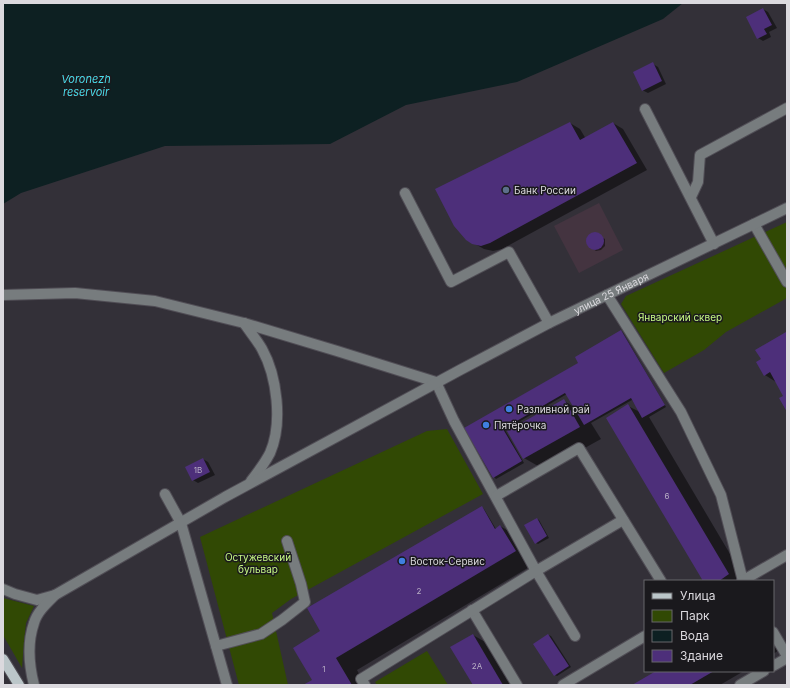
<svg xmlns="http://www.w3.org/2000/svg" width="790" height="688" viewBox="0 0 790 688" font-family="Inter,sans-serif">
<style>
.industrial{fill:#443440}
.green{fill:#314904}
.water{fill:#0d2022}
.shadow{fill:#0007}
.building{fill:#4d2f7a}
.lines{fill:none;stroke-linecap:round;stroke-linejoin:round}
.minor-casing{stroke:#514e56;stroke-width:12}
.major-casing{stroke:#514e56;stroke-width:12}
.minor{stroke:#777c7e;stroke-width:10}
.major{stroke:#bbc6c9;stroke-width:10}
.service-dot{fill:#5c6f8a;stroke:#1a191d;stroke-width:1.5}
.shop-dot{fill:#3f7fe0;stroke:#1a191d;stroke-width:1.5}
.labels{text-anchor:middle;stroke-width:3;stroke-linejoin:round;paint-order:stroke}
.number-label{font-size:8px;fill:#b8aec5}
.poi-label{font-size:10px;fill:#dbd9de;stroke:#1a191d;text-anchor:start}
.street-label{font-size:10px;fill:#dbd9de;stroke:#1a191d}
.park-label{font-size:10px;fill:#c5f784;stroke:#1a191d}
.water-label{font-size:11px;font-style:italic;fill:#4adcea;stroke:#1a191d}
</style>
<rect width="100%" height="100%" fill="#333038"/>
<polygon class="industrial" points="599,203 623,250 579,273 554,226"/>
<g class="green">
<polygon points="787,222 787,298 726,332 704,350 664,373 621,304 626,296"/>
<polygon points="447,429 483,494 291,599 272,613 288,685 239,685 200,537 427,431"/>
<polygon points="3,598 34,606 26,623 24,641 22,668 3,635"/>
<polygon points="427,651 448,685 377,685 375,682"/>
</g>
<polygon class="water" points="3,3 683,3 663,19 517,82 406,105 330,144 165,146 21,193 3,204"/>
<g class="shadow">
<polygon points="763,9 768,12 777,28 769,32 771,37 763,41 758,38"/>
<polygon points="653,64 658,67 666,84 648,93 642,90"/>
<polygon points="570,123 580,129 586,139 613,123 623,129 647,170 502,249 493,251 484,249 466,239"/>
<polygon points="595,233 605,239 605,246 601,250 596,251 587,244 587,239 590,235"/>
<polygon points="621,331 623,333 666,407 649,417 746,581 704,581 628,406 640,412 632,400 591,423 601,439 545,470 524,458 564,401 574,407 567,394 505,430 524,463 496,479 494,477 466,428 580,363"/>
<polygon points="786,333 787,334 787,410 785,396 776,382 765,375 763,360"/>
<polygon points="203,459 208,462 215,475 198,483 193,480 187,468"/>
<polygon points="482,507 484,509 496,529 500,526 521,538 536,563 357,670 365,685 305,685 313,680 323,631"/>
<polygon points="537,519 539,520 549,538 538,544 536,543"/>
<polygon points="473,635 494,647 516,685 474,685"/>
<polygon points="548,635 551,636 571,667 557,676 555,675"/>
<polygon points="773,635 781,649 773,654"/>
<polygon points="658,671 744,671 720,685 634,685"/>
</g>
<g class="building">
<polygon points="763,8 772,25 764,29 767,34 757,39 746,17"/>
<polygon points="653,62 662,81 642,91 633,72"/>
<polygon points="570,122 580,140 613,122 637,163 490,243 481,246 472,244 466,240 454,226 435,189"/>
<circle cx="595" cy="241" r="9"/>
<polygon points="621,330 665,405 642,418 631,398 584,425 565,393 503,429 522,461 493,478 464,428 578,363 575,357"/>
<polygon points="786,332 787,334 787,412 779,398 783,396 770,372 764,376 756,362 761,359 755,350"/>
<polygon points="564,399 580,427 523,459 507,431"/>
<polygon points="628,404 729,574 719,581 703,581 606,418"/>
<polygon points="203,458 210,472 192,481 185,467"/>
<polygon points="482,506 495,529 500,525 516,551 336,658 352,685 303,685 312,680 293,648 320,631 307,608"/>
<polygon points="537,518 547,536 535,544 524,525"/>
<polygon points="473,634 503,685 473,685 450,647"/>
<polygon points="548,634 569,666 554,676 533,644"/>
<polygon points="656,671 714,671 690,685 632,685"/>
</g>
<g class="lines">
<g class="minor-casing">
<g id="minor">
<polyline points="645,109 714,244"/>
<polyline points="405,193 451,282 509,252 549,323"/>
<polyline points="691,197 698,182 700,155 787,108"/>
<polyline points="754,224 787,282"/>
<polyline points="3,295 75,293 155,301 244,323 337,351 436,382 454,421 536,571 575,636"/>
<polyline points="607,295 681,412 721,495 743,581"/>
<path d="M 244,323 C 250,332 257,340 262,349 C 277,376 283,423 270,453 C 265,463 258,472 251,481"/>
<polyline points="165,494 181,523 227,685"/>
<polyline points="496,496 579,448 661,581"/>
<polyline points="742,581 787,555"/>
<polyline points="3,589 15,594 37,600 55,595"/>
<polyline points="472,610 517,685"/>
<polyline points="773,632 787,656"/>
<polyline points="216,646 261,634 282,620 305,602 301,584 287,541"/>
<polyline points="773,666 787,658"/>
<path id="s1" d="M 34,685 C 29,665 27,643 34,623 C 37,612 47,603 55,595 L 225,497 L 460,370 L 549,323 L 787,208"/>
<polyline points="365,685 361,679 536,571 623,520"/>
<polyline points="563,685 645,636"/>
<polyline points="740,685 764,671"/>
</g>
</g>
<g class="major-casing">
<polyline id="major" points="3,659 19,685"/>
</g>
<use href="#minor" class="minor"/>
<use href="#major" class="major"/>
</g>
<circle class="service-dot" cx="506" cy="190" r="4"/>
<g class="shop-dot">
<circle cx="509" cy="409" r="4"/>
<circle cx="486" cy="425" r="4"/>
<circle cx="402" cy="561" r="4"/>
</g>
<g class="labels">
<g class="number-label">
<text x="198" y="473">1В</text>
<text x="667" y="499">6</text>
<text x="419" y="594">2</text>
<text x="477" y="669">2А</text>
<text x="324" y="672">1</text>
</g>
<g class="poi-label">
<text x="514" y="194">Банк России</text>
<text x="517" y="413">Разливной рай</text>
<text x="494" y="429">Пятёрочка</text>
<text x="410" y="565">Восток-Сервис</text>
</g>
<g class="street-label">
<text dy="4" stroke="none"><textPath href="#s1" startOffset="731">улица 25 Января</textPath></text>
</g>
<g class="park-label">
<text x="680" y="321">Январский сквер</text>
<text x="258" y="561">Остужевский<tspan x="258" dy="12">бульвар</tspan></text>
</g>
<g class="water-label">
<text x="86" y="83">Voronezh<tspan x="86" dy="13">reservoir</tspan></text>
</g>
</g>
<rect width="790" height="688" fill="none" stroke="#dbd9de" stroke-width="8"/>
<rect x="644" y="580" width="130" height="92" fill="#1a191d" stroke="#67666a"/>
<rect x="652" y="593" width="20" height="6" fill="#bbc6c9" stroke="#67666a"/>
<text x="680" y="600" font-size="12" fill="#dbd9de">Улица</text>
<rect x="652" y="610" width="20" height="12" fill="#314904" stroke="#67666a"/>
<text x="680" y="620" font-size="12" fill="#dbd9de">Парк</text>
<rect x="652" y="630" width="20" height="12" fill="#0d2022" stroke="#67666a"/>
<text x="680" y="640" font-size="12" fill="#dbd9de">Вода</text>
<rect x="652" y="650" width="20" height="12" fill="#4d2f7a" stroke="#67666a"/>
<text x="680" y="660" font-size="12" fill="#dbd9de">Здание</text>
</svg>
